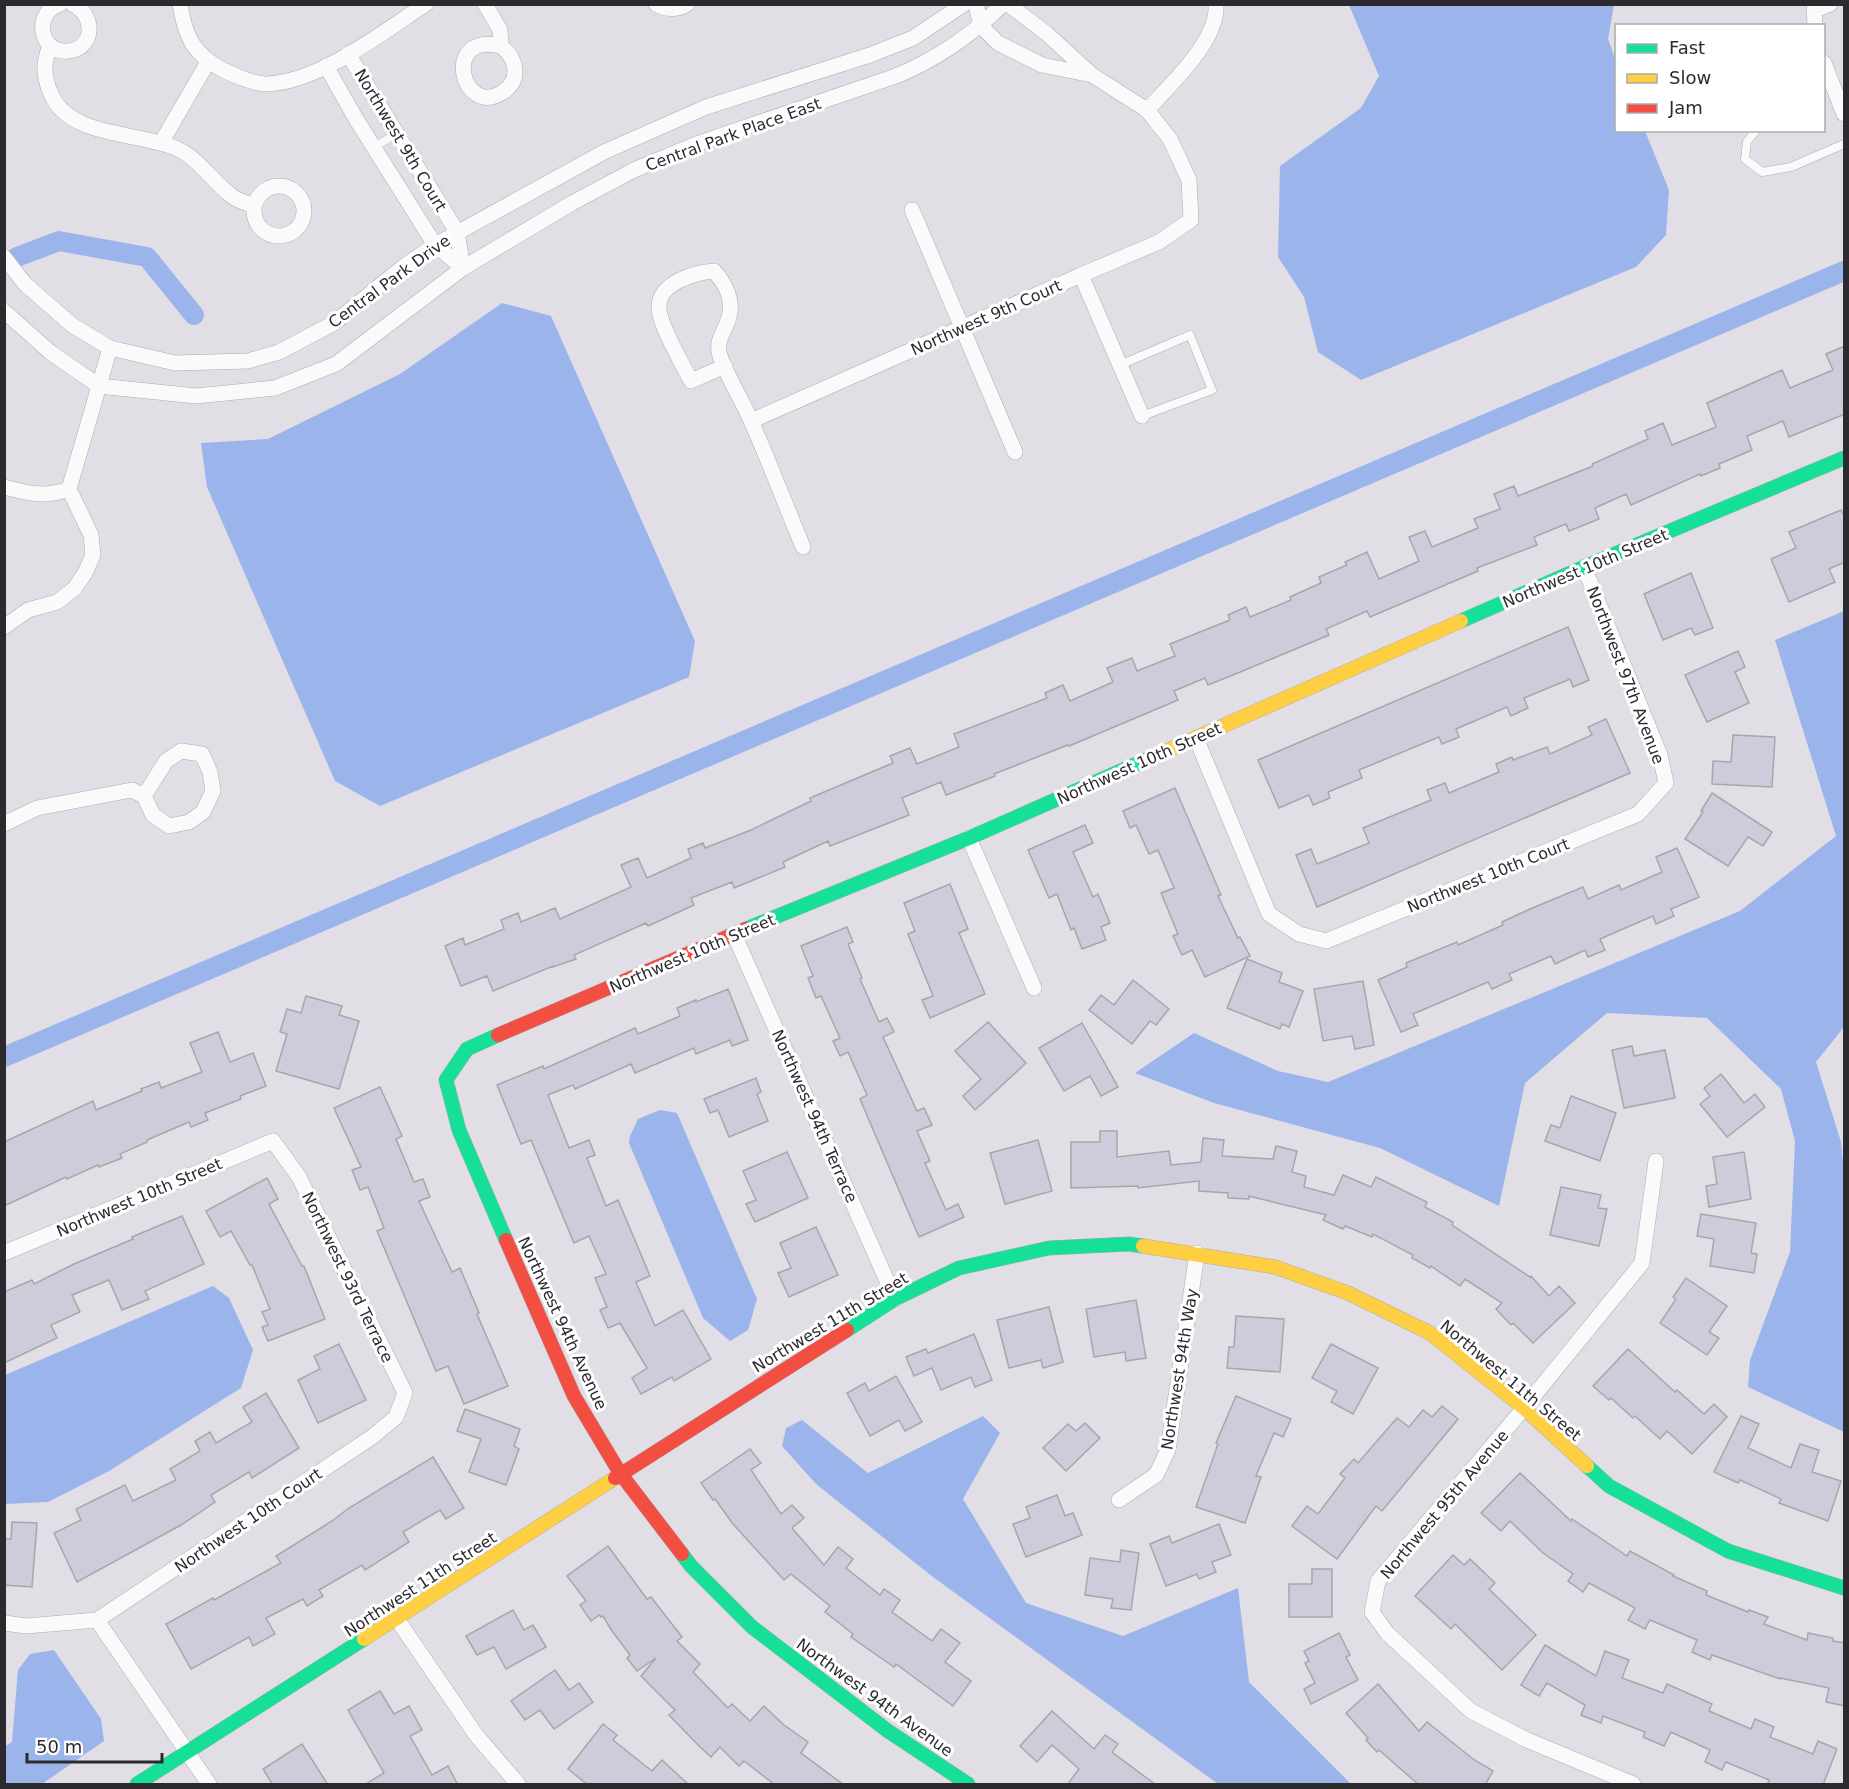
<svg xmlns="http://www.w3.org/2000/svg" width="1849" height="1789" viewBox="0 0 1849 1789" font-family="'DejaVu Sans',sans-serif">
<style>
.water{fill:#9bb4ec}
.lines{fill:none;stroke-linecap:round;stroke-linejoin:round}
.canal{stroke:#9bb4ec;stroke-width:20}
.building{fill:#cecbdb;stroke:#a8a6ac;stroke-width:1.5}
.lane-casing{stroke:#afacb1;stroke-width:9}
.street-casing{stroke:#afacb1;stroke-width:16}
.fast-casing{stroke:#afacb1;stroke-width:15}
.slow-casing{stroke:#afacb1;stroke-width:15}
.jam-casing{stroke:#afacb1;stroke-width:15}
.lane{stroke:#fbfafb;stroke-width:8}
.street{stroke:#fbfafb;stroke-width:15}
.fast{stroke:#16e098;stroke-width:14}
.slow{stroke:#ffcf43;stroke-width:14}
.jam{stroke:#f24e42;stroke-width:14}
.labels{text-anchor:middle;stroke-width:6;stroke-linejoin:round;paint-order:stroke}
.street-label{font-size:16px;fill:#2d2a2f;stroke:#fff}
</style>
<rect width="100%" height="100%" fill="#e2dee5"/>
<g class="water">
<polygon points="1349,5 1614,5 1608,39 1616,61 1616,130 1645,131 1669,190 1666,235 1636,267 1361,380 1318,352 1304,297 1278,257 1280,166 1361,108 1379,76"/>
<polygon points="502,303 551,316 695,641 689,677 380,806 335,781 207,487 201,443 268,439 400,374"/>
<polygon points="1844,611 1844,1027 1816,1062 1841,1142 1844,1175 1844,1432 1748,1387 1750,1360 1790,1252 1795,1141 1781,1089 1707,1018 1607,1013 1525,1083 1499,1206 1380,1148 1214,1103 1135,1073 1194,1033 1278,1071 1328,1082 1740,911 1836,836 1775,640"/>
<polygon points="660,1110 677,1113 757,1299 748,1330 730,1341 703,1318 629,1143 630,1136 638,1119"/>
<polygon points="213,1286 229,1298 253,1350 241,1388 109,1471 48,1502 5,1504 5,1375"/>
<polygon points="983,1416 1000,1433 963,1499 1026,1603 1123,1636 1238,1588 1249,1682 1351,1784 1218,1784 933,1577 816,1484 782,1446 786,1428 802,1420 868,1473"/>
<polygon points="54,1650 101,1719 104,1741 42,1784 5,1784 5,1746 12,1742 18,1670 30,1654"/>
</g>
<g class="lines">
<g class="canal">
<polyline points="17,257 59,241 147,257 194,315"/>
<polyline points="4,1057 1844,271"/>
</g>
</g>
<g class="building">
<polygon points="1845,346 1845,414 1789,437 1783,421 1747,436 1752,450 1719,464 1720,468 1701,476 1700,474 1631,505 1626,494 1595,508 1599,519 1569,531 1566,524 1534,537 1537,545 1477,568 1478,571 1370,617 1367,611 1326,629 1329,635 1238,673 1208,685 1205,678 1174,691 1178,700 1069,746 1068,745 994,774 995,776 946,795 941,782 902,798 909,815 830,846 828,841 783,862 785,867 734,888 732,882 691,898 694,905 648,926 646,923 574,955 576,959 553,967 553,966 493,991 487,976 461,986 445,946 463,938 465,945 504,929 501,920 518,913 521,922 555,908 560,919 631,887 621,865 638,858 647,878 691,858 688,849 703,843 705,848 751,830 811,801 810,798 893,763 890,756 910,748 917,764 959,747 954,734 1047,698 1045,693 1063,685 1070,701 1113,682 1107,668 1132,658 1137,671 1175,656 1170,644 1230,620 1228,615 1246,607 1250,617 1291,600 1290,597 1321,583 1319,577 1347,565 1345,562 1367,552 1379,579 1419,561 1409,537 1425,531 1432,547 1478,528 1474,519 1500,509 1494,494 1514,486 1518,496 1593,466 1592,464 1648,439 1645,431 1663,423 1672,445 1716,427 1707,403 1782,370 1790,388 1833,370 1826,354"/>
<polygon points="1841,510 1845,517 1845,562 1829,569 1835,582 1789,602 1771,559 1796,548 1789,532"/>
<polygon points="1691,573 1713,628 1695,635 1691,628 1663,640 1644,594"/>
<polygon points="1568,627 1589,680 1573,687 1570,679 1524,698 1528,708 1511,716 1507,707 1456,729 1459,737 1442,744 1439,737 1359,770 1362,778 1328,792 1330,798 1313,805 1309,795 1279,808 1258,760"/>
<polygon points="1738,651 1745,667 1735,672 1749,703 1707,722 1685,675"/>
<polygon points="1606,719 1630,773 1317,907 1296,855 1311,849 1317,864 1369,843 1363,828 1431,800 1427,790 1445,783 1449,793 1499,772 1496,764 1512,757 1513,760 1547,747 1550,754 1592,735 1588,727"/>
<polygon points="1733,735 1775,737 1772,787 1712,784 1713,761 1731,762"/>
<polygon points="1175,788 1221,895 1218,896 1238,938 1240,937 1250,956 1205,977 1192,950 1182,955 1173,936 1178,934 1161,893 1174,888 1158,850 1149,854 1136,825 1130,828 1123,811"/>
<polygon points="1712,793 1772,832 1763,846 1748,837 1728,866 1685,839 1703,812 1701,811"/>
<polygon points="1085,825 1093,843 1073,852 1093,897 1098,894 1110,923 1101,927 1106,940 1082,949 1074,928 1071,930 1057,894 1049,898 1028,850"/>
<polygon points="1677,848 1699,897 1671,909 1674,916 1656,924 1653,916 1600,939 1605,950 1588,957 1585,950 1555,964 1551,956 1509,974 1512,980 1492,989 1488,982 1413,1014 1418,1025 1401,1032 1378,980 1407,967 1406,963 1457,942 1458,945 1503,925 1502,922 1530,909 1583,887 1588,899 1619,885 1621,890 1662,872 1656,857"/>
<polygon points="950,884 968,929 959,933 985,994 930,1018 922,1000 933,996 908,934 915,931 904,903"/>
<polygon points="847,927 853,942 848,944 862,978 860,979 879,1022 887,1018 894,1032 883,1037 917,1111 924,1108 932,1125 917,1131 930,1161 925,1163 946,1210 958,1204 964,1217 919,1237 860,1099 867,1095 848,1052 840,1056 833,1041 840,1038 821,996 816,998 808,978 813,976 801,946"/>
<polygon points="1247,959 1282,973 1279,982 1303,991 1289,1027 1282,1024 1280,1029 1227,1008"/>
<polygon points="1133,980 1169,1009 1156,1025 1150,1021 1132,1044 1089,1010 1101,995 1114,1005"/>
<polygon points="1363,981 1374,1045 1355,1049 1352,1036 1323,1041 1314,989"/>
<polygon points="728,989 748,1040 732,1046 730,1040 696,1054 694,1048 635,1073 631,1064 575,1089 573,1085 548,1095 569,1148 589,1140 595,1155 587,1158 606,1206 618,1200 650,1276 636,1282 655,1326 683,1310 711,1359 674,1381 672,1377 641,1394 632,1378 647,1368 620,1323 608,1328 600,1310 607,1307 595,1278 606,1274 589,1236 574,1243 531,1140 521,1144 497,1085 543,1066 544,1069 635,1028 638,1034 680,1016 677,1008 696,1000 696,1002"/>
<polygon points="306,996 342,1006 339,1015 359,1021 339,1089 276,1071 287,1034 280,1032 287,1009 301,1013"/>
<polygon points="988,1022 1026,1063 975,1110 963,1096 981,1079 955,1051"/>
<polygon points="1082,1023 1118,1087 1101,1096 1090,1076 1064,1091 1039,1048"/>
<polygon points="218,1032 230,1062 253,1053 266,1086 240,1096 241,1099 205,1113 208,1120 191,1127 189,1122 147,1140 147,1142 120,1154 122,1158 99,1167 98,1165 67,1179 66,1177 4,1206 4,1142 93,1101 96,1110 142,1091 141,1089 159,1082 161,1088 202,1072 190,1043"/>
<polygon points="1632,1046 1634,1056 1665,1050 1675,1098 1624,1108 1612,1050"/>
<polygon points="1721,1074 1744,1103 1755,1094 1765,1107 1727,1137 1700,1104 1710,1096 1704,1088"/>
<polygon points="756,1078 761,1092 757,1094 768,1121 729,1137 718,1110 710,1113 704,1099"/>
<polygon points="380,1087 402,1136 396,1139 414,1182 423,1179 430,1197 419,1201 452,1272 460,1268 479,1313 477,1314 508,1386 464,1404 448,1366 436,1371 377,1231 384,1228 368,1187 360,1190 352,1170 361,1167 334,1108"/>
<polygon points="1571,1096 1616,1113 1600,1161 1545,1141 1551,1125 1560,1128"/>
<polygon points="1100,1131 1117,1131 1117,1157 1169,1151 1171,1165 1201,1162 1203,1138 1224,1140 1222,1156 1273,1159 1276,1146 1297,1151 1292,1172 1306,1176 1304,1187 1334,1195 1343,1175 1371,1187 1376,1177 1427,1202 1425,1207 1453,1222 1452,1225 1530,1277 1531,1276 1549,1296 1559,1286 1575,1303 1533,1343 1513,1323 1511,1325 1496,1309 1502,1303 1465,1279 1460,1286 1431,1266 1430,1268 1412,1258 1413,1255 1373,1234 1372,1237 1345,1226 1343,1229 1323,1220 1326,1215 1249,1196 1249,1199 1228,1198 1228,1193 1199,1191 1199,1181 1138,1188 1138,1186 1071,1188 1071,1142 1100,1142"/>
<polygon points="1038,1140 1052,1191 1005,1204 990,1153"/>
<polygon points="787,1152 808,1198 755,1222 746,1204 756,1200 743,1171"/>
<polygon points="1744,1152 1751,1199 1709,1207 1706,1186 1717,1184 1713,1157"/>
<polygon points="267,1178 278,1199 269,1204 302,1266 304,1266 325,1319 268,1341 262,1327 268,1325 262,1312 270,1309 252,1265 250,1265 231,1231 220,1237 206,1211"/>
<polygon points="1561,1187 1601,1195 1598,1208 1607,1209 1599,1246 1550,1235"/>
<polygon points="1701,1214 1756,1223 1751,1253 1757,1254 1754,1273 1710,1266 1714,1239 1697,1236"/>
<polygon points="182,1216 204,1264 145,1291 149,1299 122,1310 109,1280 72,1295 80,1312 51,1325 57,1338 4,1363 4,1292 32,1280 34,1284 74,1264 133,1239 132,1237"/>
<polygon points="816,1227 838,1275 789,1297 778,1273 791,1268 780,1243"/>
<polygon points="1686,1278 1727,1306 1709,1332 1719,1338 1707,1355 1660,1323 1676,1299 1673,1297"/>
<polygon points="1136,1300 1146,1358 1126,1361 1125,1352 1094,1357 1086,1309"/>
<polygon points="1049,1307 1063,1362 1043,1368 1041,1360 1009,1368 997,1320"/>
<polygon points="1236,1316 1284,1319 1280,1372 1227,1368 1229,1347 1234,1347"/>
<polygon points="974,1334 992,1380 975,1387 971,1377 941,1390 932,1368 914,1376 906,1357 926,1349 928,1353"/>
<polygon points="339,1344 366,1400 318,1423 298,1380 320,1369 314,1356"/>
<polygon points="1331,1344 1378,1368 1353,1414 1331,1402 1337,1391 1312,1378"/>
<polygon points="1628,1349 1675,1392 1677,1390 1704,1414 1714,1404 1727,1417 1692,1454 1667,1431 1660,1439 1635,1416 1633,1418 1611,1398 1609,1400 1593,1386"/>
<polygon points="896,1376 922,1422 905,1431 899,1420 870,1436 847,1393 865,1383 869,1391"/>
<polygon points="266,1393 299,1448 252,1478 249,1472 211,1495 215,1502 181,1525 77,1582 54,1533 81,1520 76,1509 125,1485 133,1501 176,1480 170,1469 200,1451 195,1441 210,1432 216,1443 252,1422 243,1407"/>
<polygon points="1236,1396 1291,1419 1283,1437 1274,1433 1256,1476 1261,1477 1245,1523 1196,1507 1218,1444 1216,1443"/>
<polygon points="1442,1406 1458,1419 1382,1511 1376,1506 1337,1559 1292,1526 1307,1506 1318,1514 1345,1478 1340,1474 1354,1459 1358,1463 1397,1418 1409,1427 1423,1410 1432,1417"/>
<polygon points="465,1409 520,1429 514,1446 519,1449 506,1485 469,1472 481,1439 457,1431"/>
<polygon points="1741,1416 1759,1424 1748,1448 1791,1468 1800,1444 1819,1450 1812,1472 1841,1481 1828,1521 1779,1503 1781,1499 1740,1480 1738,1483 1714,1472"/>
<polygon points="1085,1423 1100,1438 1066,1471 1043,1448 1068,1424 1076,1431"/>
<polygon points="750,1449 761,1463 751,1470 781,1514 792,1505 804,1518 792,1528 824,1565 838,1547 853,1559 846,1568 880,1595 884,1589 900,1600 892,1612 932,1641 941,1629 960,1643 945,1662 971,1681 953,1706 896,1664 894,1667 851,1637 853,1634 825,1612 830,1606 791,1574 784,1580 733,1524 715,1499 713,1500 701,1483"/>
<polygon points="433,1457 464,1508 446,1519 440,1510 403,1532 409,1542 365,1570 362,1565 319,1590 323,1596 307,1606 303,1599 266,1618 275,1634 253,1646 249,1637 191,1669 166,1624 213,1598 214,1600 281,1563 276,1556 332,1521 349,1508"/>
<polygon points="1520,1473 1571,1521 1572,1519 1627,1556 1630,1551 1674,1575 1673,1576 1707,1591 1706,1595 1748,1612 1749,1610 1768,1617 1764,1624 1807,1640 1808,1633 1833,1638 1833,1641 1845,1643 1845,1706 1826,1702 1829,1688 1780,1678 1780,1679 1712,1655 1710,1660 1692,1652 1697,1640 1650,1620 1645,1629 1628,1620 1635,1608 1589,1583 1583,1592 1568,1581 1573,1574 1543,1553 1510,1521 1501,1531 1481,1513"/>
<polygon points="1057,1495 1065,1516 1073,1513 1082,1535 1026,1557 1013,1524 1030,1518 1026,1507"/>
<polygon points="12,1522 37,1523 32,1587 4,1585 4,1539 11,1539"/>
<polygon points="1219,1524 1231,1555 1212,1562 1216,1572 1199,1579 1197,1574 1166,1586 1150,1544 1169,1536 1172,1543"/>
<polygon points="608,1546 647,1599 651,1597 682,1637 677,1641 700,1664 693,1672 728,1708 732,1704 750,1721 764,1706 784,1725 808,1742 801,1753 844,1785 775,1785 744,1761 739,1766 720,1747 711,1757 699,1746 669,1715 675,1710 641,1676 656,1658 637,1671 627,1658 630,1655 612,1631 603,1616 601,1617 599,1615 591,1621 580,1605 586,1601 567,1576"/>
<polygon points="1121,1550 1139,1553 1131,1610 1111,1608 1113,1599 1085,1595 1090,1558 1120,1562"/>
<polygon points="1453,1555 1464,1565 1470,1559 1495,1583 1489,1589 1536,1635 1502,1670 1455,1624 1451,1629 1415,1596"/>
<polygon points="1312,1569 1332,1569 1332,1617 1289,1617 1289,1584 1312,1584"/>
<polygon points="513,1610 524,1630 533,1625 546,1647 506,1669 494,1647 477,1655 466,1636"/>
<polygon points="1339,1633 1350,1655 1346,1657 1358,1680 1311,1704 1304,1689 1315,1683 1305,1663 1309,1661 1304,1651"/>
<polygon points="1545,1645 1596,1676 1605,1651 1629,1660 1622,1678 1663,1693 1667,1684 1712,1704 1709,1711 1751,1729 1755,1719 1774,1727 1770,1737 1813,1754 1818,1741 1837,1749 1823,1785 1767,1785 1769,1780 1726,1762 1722,1770 1705,1762 1710,1750 1671,1732 1664,1746 1643,1737 1645,1732 1603,1716 1601,1723 1581,1715 1585,1705 1547,1683 1539,1696 1521,1685"/>
<polygon points="555,1670 569,1690 579,1683 593,1702 554,1729 540,1710 525,1720 511,1701"/>
<polygon points="1378,1684 1419,1731 1427,1722 1473,1759 1493,1771 1485,1785 1419,1785 1379,1750 1377,1752 1366,1740 1368,1738 1346,1713"/>
<polygon points="380,1691 394,1714 409,1706 422,1730 410,1736 432,1775 448,1766 458,1785 364,1785 384,1773 348,1710"/>
<polygon points="1052,1711 1094,1749 1105,1735 1118,1744 1112,1752 1156,1785 1067,1785 1079,1769 1052,1745 1037,1762 1020,1746"/>
<polygon points="603,1724 617,1735 613,1740 652,1771 662,1760 689,1785 588,1785 568,1769"/>
<polygon points="302,1744 328,1785 273,1785 263,1769"/>
</g>
<g class="lines">
<g class="lane-casing">
<g id="lane">
<polyline points="1756,130 1747,142 1745,159 1762,172 1791,167 1844,144"/>
<polyline points="374,147 396,134"/>
<polyline points="1120,365 1190,335 1212,390 1142,416"/>
</g>
</g>
<g class="street-casing">
<g id="street">
<path d="M 60,4 C 33,12 39,54 68,51 C 95,49 96,14 72,4"/>
<path d="M 180,4 C 185,37 194,55 223,70 C 233,75 257,85 267,84 C 320,82 381,33 426,4"/>
<path d="M 485,4 L 500,30 L 501,46 C 516,58 522,79 503,92 C 461,119 441,31 501,46"/>
<path d="M 656,4 C 666,10 678,10 687,4"/>
<polyline points="976,4 981,26 998,43 1042,65 1092,75"/>
<polyline points="1008,4 1046,33 1092,75 1147,110"/>
<polyline points="1814,4 1815,26"/>
<polyline points="1815,10 1830,4"/>
<path d="M 50,45 C 43,65 43,75 51,94 C 69,137 136,132 173,147 C 198,156 212,182 233,197 C 239,201 247,203 254,206"/>
<polyline points="348,54 457,232 463,268"/>
<polyline points="1824,63 1844,114"/>
<polyline points="326,66 356,119 435,245 463,268"/>
<polyline points="161,143 208,62"/>
<circle cx="279" cy="211" r="25"/>
<polyline points="912,210 1015,452"/>
<polyline points="4,257 25,284 72,325 110,348 175,363 248,361 279,352 334,323 403,267 435,245 604,152 706,107 870,55 913,38 964,4"/>
<path d="M 1081,275 L 1159,242 L 1191,220 L 1189,180 L 1170,139 L 1147,110 C 1170,85 1219,40 1216,4"/>
<path d="M 4,311 L 50,352 L 99,386 L 196,396 L 275,388 L 336,364 L 463,268 L 572,203 L 634,170 L 699,143 L 896,76 C 937,59 971,36 1003,4"/>
<path d="M 725,366 L 691,381 C 683,365 660,326 659,309 C 658,295 667,287 678,281 C 690,275 701,272 714,271 C 725,283 734,300 729,317 C 725,332 715,340 720,356 C 728,379 743,401 752,423 C 770,464 786,506 803,547"/>
<polyline points="751,421 1081,275 1142,416"/>
<path d="M 4,487 C 29,493 44,498 69,489"/>
<polyline points="69,489 110,348"/>
<polyline points="4,627 28,610 57,602 74,589 85,573 93,555 91,535 69,489"/>
<polyline points="1196,738 1269,914 1299,934 1326,941 1638,814 1666,783 1660,755 1584,567"/>
<polyline points="4,824 37,808 132,790 144,796 153,815 169,826 189,822 203,812 213,791 210,772 202,754 181,751 166,761 144,796"/>
<polyline points="969,838 1034,988"/>
<polyline points="734,934 895,1299"/>
<polyline points="4,1253 273,1141 299,1177 405,1393 396,1417 372,1437 97,1620 26,1626 4,1623"/>
<polyline points="1119,1500 1156,1475 1168,1450 1197,1253"/>
<polyline points="397,1619 476,1735 518,1784"/>
<polyline points="97,1620 209,1784"/>
<polyline points="1633,1784 1527,1740 1471,1711 1387,1633 1372,1612 1378,1581 1524,1408 1642,1263 1656,1161"/>
</g>
</g>
<g class="fast-casing">
<g id="fast">
<polyline points="1461,621 1584,567 1844,458"/>
<polyline points="746,929 969,838 1150,758"/>
<polyline points="498,1035 467,1049 446,1080 459,1130 506,1240"/>
<polyline points="847,1330 895,1299 959,1268 1049,1248 1129,1244 1143,1246"/>
<polyline points="1587,1466 1609,1486 1728,1551 1844,1588"/>
<polyline points="682,1554 691,1566 752,1627 888,1731 968,1784"/>
<polyline points="137,1784 364,1639"/>
</g>
</g>
<g class="slow-casing">
<g id="slow">
<polyline points="1150,758 1461,621"/>
<polyline points="1143,1246 1275,1267 1348,1293 1430,1333 1524,1408 1587,1466"/>
<polyline points="364,1639 615,1478"/>
</g>
</g>
<g class="jam-casing">
<g id="jam">
<polyline points="498,1035 746,929"/>
<polyline points="506,1240 574,1396 620,1473 682,1554"/>
<polyline points="615,1478 847,1330"/>
</g>
</g>
<use href="#lane" class="lane"/>
<use href="#street" class="street"/>
<use href="#fast" class="fast"/>
<use href="#slow" class="slow"/>
<use href="#jam" class="jam"/>
</g>
<g class="labels">
<g class="street-label">
<text transform="translate(733 134) rotate(-20)" y="6">Central Park Place East</text>
<text transform="translate(401 140) rotate(59)" y="6">Northwest 9th Court</text>
<text transform="translate(389 281) rotate(-36)" y="6">Central Park Drive</text>
<text transform="translate(986 317) rotate(-24)" y="6">Northwest 9th Court</text>
<text transform="translate(1585 568) rotate(-23)" y="6">Northwest 10th Street</text>
<text transform="translate(1626 675) rotate(69)" y="6">Northwest 97th Avenue</text>
<text transform="translate(1139 763) rotate(-24)" y="6">Northwest 10th Street</text>
<text transform="translate(1488 875) rotate(-22)" y="6">Northwest 10th Court</text>
<text transform="translate(692 953) rotate(-23)" y="6">Northwest 10th Street</text>
<text transform="translate(815 1116) rotate(66)" y="6">Northwest 94th Terrace</text>
<text transform="translate(139 1197) rotate(-23)" y="6">Northwest 10th Street</text>
<text transform="translate(348 1277) rotate(64)" y="6">Northwest 93rd Terrace</text>
<text transform="translate(830 1322) rotate(-31)" y="6">Northwest 11th Street</text>
<text transform="translate(563 1323) rotate(65)" y="6">Northwest 94th Avenue</text>
<text transform="translate(1179 1369) rotate(-81)" y="6">Northwest 94th Way</text>
<text transform="translate(1511 1380) rotate(40)" y="6">Northwest 11th Street</text>
<text transform="translate(1444 1504) rotate(-50)" y="6">Northwest 95th Avenue</text>
<text transform="translate(248 1520) rotate(-34)" y="6">Northwest 10th Court</text>
<text transform="translate(420 1584) rotate(-33)" y="6">Northwest 11th Street</text>
<text transform="translate(875 1697) rotate(36)" y="6">Northwest 94th Avenue</text>
</g>
</g>
<rect width="1849" height="1789" fill="none" stroke="#2d2a2f" stroke-width="12"/>
<rect x="1615" y="24" width="210" height="108" fill="#ffffff" stroke="#abaaac" stroke-width="1.5"/>
<rect x="1627" y="44" width="30" height="9" fill="#16e098" stroke="#abaaac" stroke-width="1.5"/>
<text x="1669" y="54" font-size="18" fill="#2d2a2f">Fast</text>
<rect x="1627" y="74" width="30" height="9" fill="#ffcf43" stroke="#abaaac" stroke-width="1.5"/>
<text x="1669" y="84" font-size="18" fill="#2d2a2f">Slow</text>
<rect x="1627" y="104" width="30" height="9" fill="#f24e42" stroke="#abaaac" stroke-width="1.5"/>
<text x="1669" y="114" font-size="18" fill="#2d2a2f">Jam</text>
<path d="M27 1753v9h135v-9" fill="none" stroke="#2d2a2f" stroke-width="3"/>
<text x="36" y="1753" font-size="18" fill="#2d2a2f" stroke="#ffffff" stroke-width="4.5" paint-order="stroke">50 m</text>
</svg>
